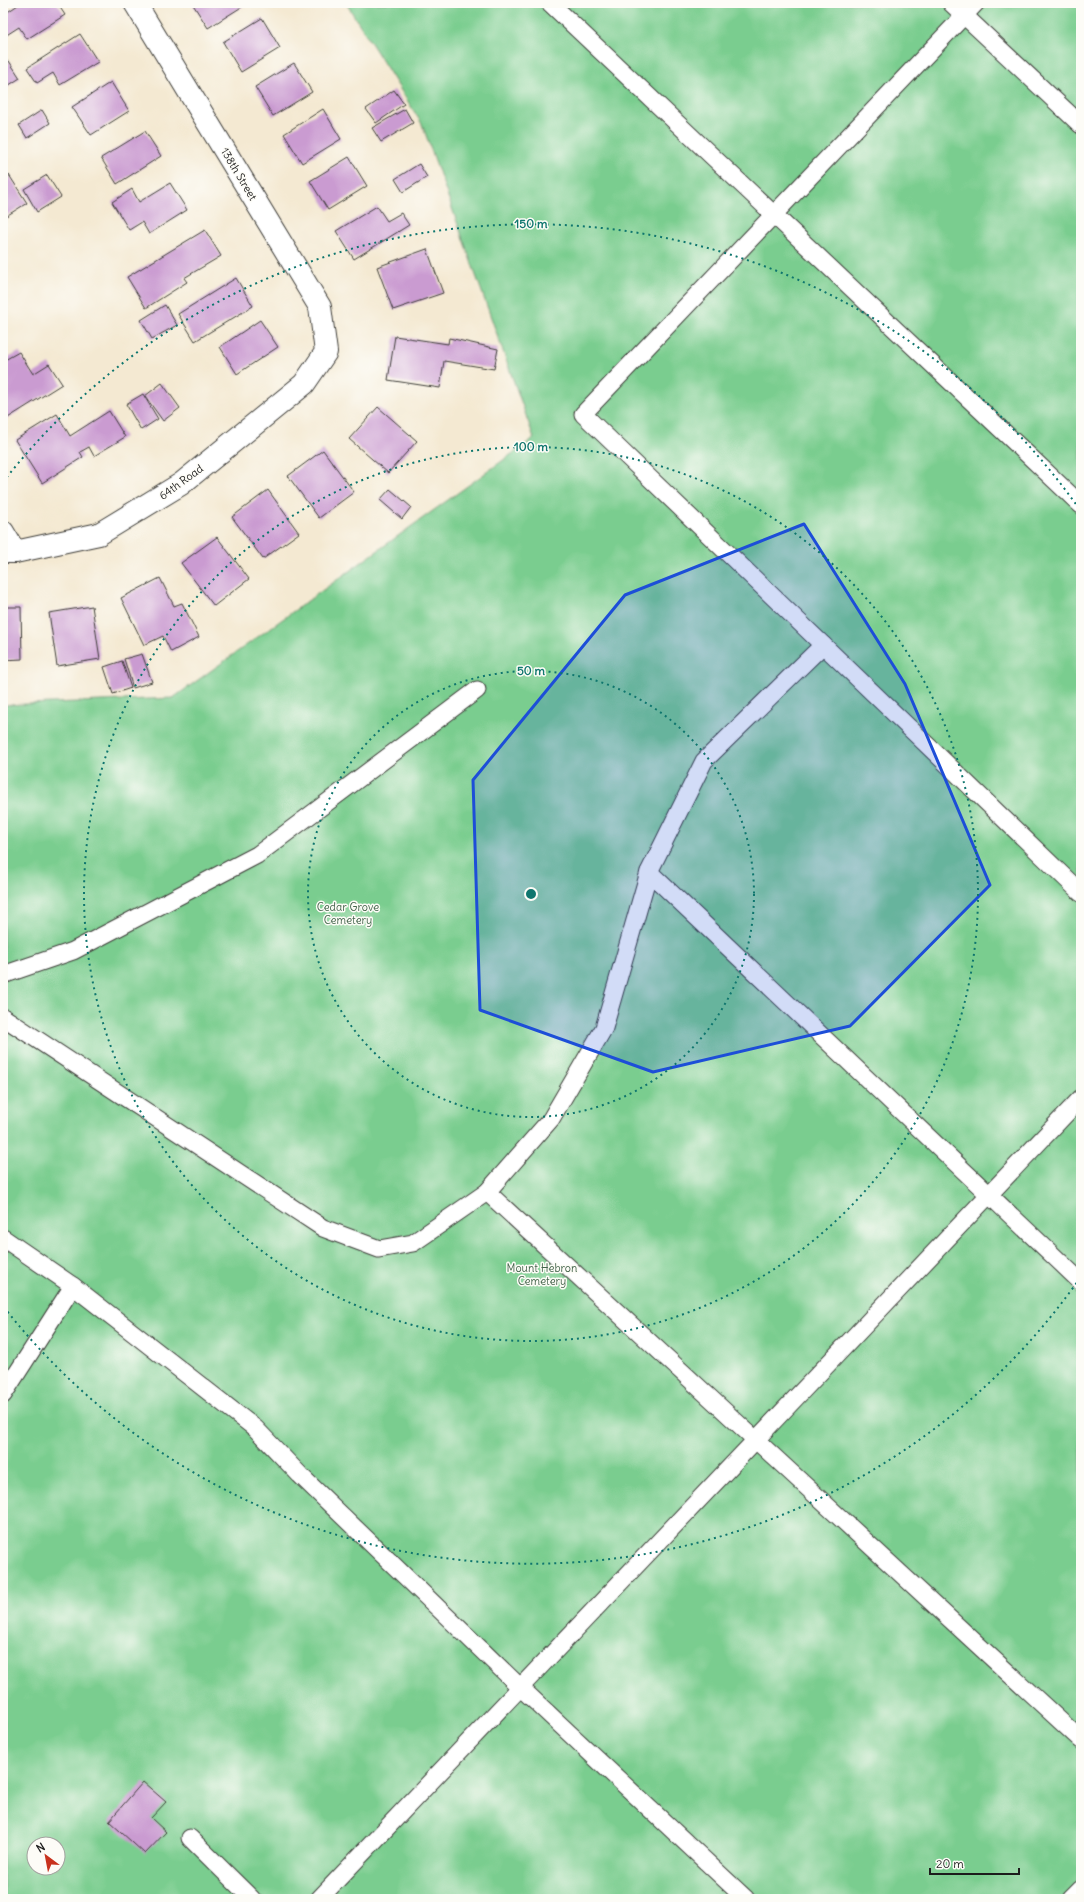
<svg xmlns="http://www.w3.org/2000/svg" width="1084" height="1902" viewBox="0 0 1084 1902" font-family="Delius,sans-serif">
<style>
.green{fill:#7acd8f;stroke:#4b7456;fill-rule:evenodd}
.building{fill:#ca9bd1}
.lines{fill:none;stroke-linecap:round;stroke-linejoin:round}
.lane-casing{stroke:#3c3b37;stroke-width:19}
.street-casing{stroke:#3c3b37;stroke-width:24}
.lane{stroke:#fff;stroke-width:17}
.street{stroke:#fff;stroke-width:22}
.marked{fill:#1d4ed8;fill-opacity:0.2;stroke:#1d4ed8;stroke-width:3;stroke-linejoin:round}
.ring{fill:none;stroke:#0f766e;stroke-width:2;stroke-dasharray:2 4}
.labels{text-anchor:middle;stroke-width:3;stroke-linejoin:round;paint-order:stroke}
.street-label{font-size:11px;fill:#1c1c1c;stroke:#fdfcf7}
.park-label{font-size:11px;fill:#42634a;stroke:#fdfcf7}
.centre{fill:#0f766e;stroke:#fdfcf7;stroke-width:2}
.ring-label{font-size:12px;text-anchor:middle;font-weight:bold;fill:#0f766e;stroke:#fdfcf7;stroke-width:3;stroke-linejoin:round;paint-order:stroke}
</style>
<rect width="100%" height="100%" fill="#fdfcf7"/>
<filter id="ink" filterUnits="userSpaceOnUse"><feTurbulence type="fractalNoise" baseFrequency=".025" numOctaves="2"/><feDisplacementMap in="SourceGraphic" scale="8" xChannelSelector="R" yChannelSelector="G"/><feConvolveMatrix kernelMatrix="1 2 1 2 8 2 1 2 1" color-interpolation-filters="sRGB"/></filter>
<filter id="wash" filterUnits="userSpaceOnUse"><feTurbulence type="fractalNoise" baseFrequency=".012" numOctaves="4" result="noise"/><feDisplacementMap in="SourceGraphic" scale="16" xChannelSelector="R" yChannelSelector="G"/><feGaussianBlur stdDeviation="0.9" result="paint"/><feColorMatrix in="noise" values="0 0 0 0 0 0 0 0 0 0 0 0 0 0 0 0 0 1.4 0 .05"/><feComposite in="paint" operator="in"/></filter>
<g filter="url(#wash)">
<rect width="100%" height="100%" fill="#f4e9d2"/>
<path class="green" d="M 346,3 L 1081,3 L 1081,1899 L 3,1899 L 3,705 L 173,698 L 534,438 L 422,124 ZM 34,1844 L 58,1844 L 58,1868 L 34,1868 Z"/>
<g id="blocks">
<g class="building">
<polygon points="21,3 57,3 65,15 27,39 19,27 5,36 3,33 3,15"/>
<polygon points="192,3 248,3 208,28"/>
<polygon points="262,18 280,48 241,72 223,42"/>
<polygon points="80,34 98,62 60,85 53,73 37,83 27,68"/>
<polygon points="9,61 20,78 3,89 3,65"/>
<polygon points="294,63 312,92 273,116 255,87"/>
<polygon points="111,82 129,111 91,135 72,107"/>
<polygon points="394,90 404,104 376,123 366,109"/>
<polygon points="323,109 341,139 302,163 284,134"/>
<polygon points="405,109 413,123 381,142 372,128"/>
<polygon points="42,110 50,123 27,138 19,125"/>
<polygon points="145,131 161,156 117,184 101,158"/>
<polygon points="349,157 367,186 328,210 310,181"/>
<polygon points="419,164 427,177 403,192 395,179"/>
<polygon points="9,175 27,203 3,218 3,179"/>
<polygon points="47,175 61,197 37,212 24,189"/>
<polygon points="170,183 187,210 149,234 142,222 129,230 112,202 132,189 139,202"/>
<polygon points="377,206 387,221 401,213 409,225 354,259 336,231"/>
<polygon points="205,230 221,256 184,278 187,282 146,308 127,277"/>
<polygon points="427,249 443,293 393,310 377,267"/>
<polygon points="236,278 253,306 195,341 178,314"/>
<polygon points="165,305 177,325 152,339 141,320"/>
<polygon points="260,320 278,347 237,374 220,347"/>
<polygon points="395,336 448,344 449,338 498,349 494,369 444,361 440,388 388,380"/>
<polygon points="19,352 33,374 49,364 62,384 3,421 3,361"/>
<polygon points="162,383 180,408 163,421 145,396"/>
<polygon points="143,394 158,419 141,430 126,404"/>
<polygon points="378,407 417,441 388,473 349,439"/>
<polygon points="109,411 125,437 94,456 89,447 80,452 83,457 42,483 15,440 57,414 70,436"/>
<polygon points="323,450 354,492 319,518 288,476"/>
<polygon points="390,489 411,507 402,519 380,500"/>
<polygon points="268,490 299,533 263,559 232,517"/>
<polygon points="217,537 249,579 214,606 181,563"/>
<polygon points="160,578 174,606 182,603 199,637 171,652 163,636 144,645 121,598"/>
<polygon points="92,606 100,659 57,666 49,613"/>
<polygon points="3,607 21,607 22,659 3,660"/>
<polygon points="142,654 152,682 133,688 124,659"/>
<polygon points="122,661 131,688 113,694 104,667"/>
<polygon points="143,1782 166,1802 151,1818 166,1832 145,1854 109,1821"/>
</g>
</g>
</g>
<g filter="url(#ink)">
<use href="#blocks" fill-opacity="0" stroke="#3c3b37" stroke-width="1"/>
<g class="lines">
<g class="lane-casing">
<g id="lane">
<polyline points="550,3 1081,505"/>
<polyline points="951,3 1081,125"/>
<polyline points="976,3 583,414 1081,893"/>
<polyline points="649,872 1081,1282"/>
<polyline points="3,975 73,951 257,855 477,690"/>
<polyline points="3,1017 323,1228 379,1249 413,1243 487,1192 551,1119 604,1028 649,872 704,761 823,645"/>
<polyline points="487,1192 1081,1740"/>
<polyline points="3,1238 73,1286 255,1428 300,1475 521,1688 746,1899"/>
<polyline points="3,1395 73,1286"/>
<polyline points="190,1838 252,1899"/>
<polyline points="319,1899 1081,1098"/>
<polyline points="1071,1899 1081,1889"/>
</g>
</g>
<g class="street-casing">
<g id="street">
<polyline points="3,532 15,552"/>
<polyline points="3,552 15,552 99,534 181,484 304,384 326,352 320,307 135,3"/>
</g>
</g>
<use href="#lane" class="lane"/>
<use href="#street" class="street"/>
</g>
</g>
<path class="marked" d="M 804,524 L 905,684 L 990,885 L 850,1026 L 653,1072 L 480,1010 L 473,780 L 625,595 Z"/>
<g class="ring">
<circle cx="531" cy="894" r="223"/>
<circle cx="531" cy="894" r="447"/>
<path d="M1080 1278A670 670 0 0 1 3 1306M3 482A670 670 0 0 1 1080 510"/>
</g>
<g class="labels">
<g class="street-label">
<text transform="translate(239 174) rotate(59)" y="4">138th Street</text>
<text transform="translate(181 482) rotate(-36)" y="4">64th Road</text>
</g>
<g class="park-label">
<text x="348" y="911">Cedar Grove<tspan x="348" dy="13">Cemetery</tspan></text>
<text x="542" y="1272">Mount Hebron<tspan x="542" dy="13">Cemetery</tspan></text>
</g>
</g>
<circle cx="531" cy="894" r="6" class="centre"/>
<g class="ring-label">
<text x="531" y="228">150 m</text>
<text x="531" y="451">100 m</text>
<text x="531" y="675">50 m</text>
</g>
<rect width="1084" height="1902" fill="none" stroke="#fdfcf7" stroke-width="16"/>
<g transform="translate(46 1856) rotate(328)"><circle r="19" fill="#fdfcf7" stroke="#a3a29f"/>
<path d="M0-3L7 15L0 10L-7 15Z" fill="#c8321e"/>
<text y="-6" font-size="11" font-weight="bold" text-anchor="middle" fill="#1c1c1c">N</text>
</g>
<path d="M930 1868v6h89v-6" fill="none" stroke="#1c1c1c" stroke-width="2"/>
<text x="936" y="1868" font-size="12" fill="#1c1c1c" stroke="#fdfcf7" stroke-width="3" paint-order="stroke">20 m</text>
</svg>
